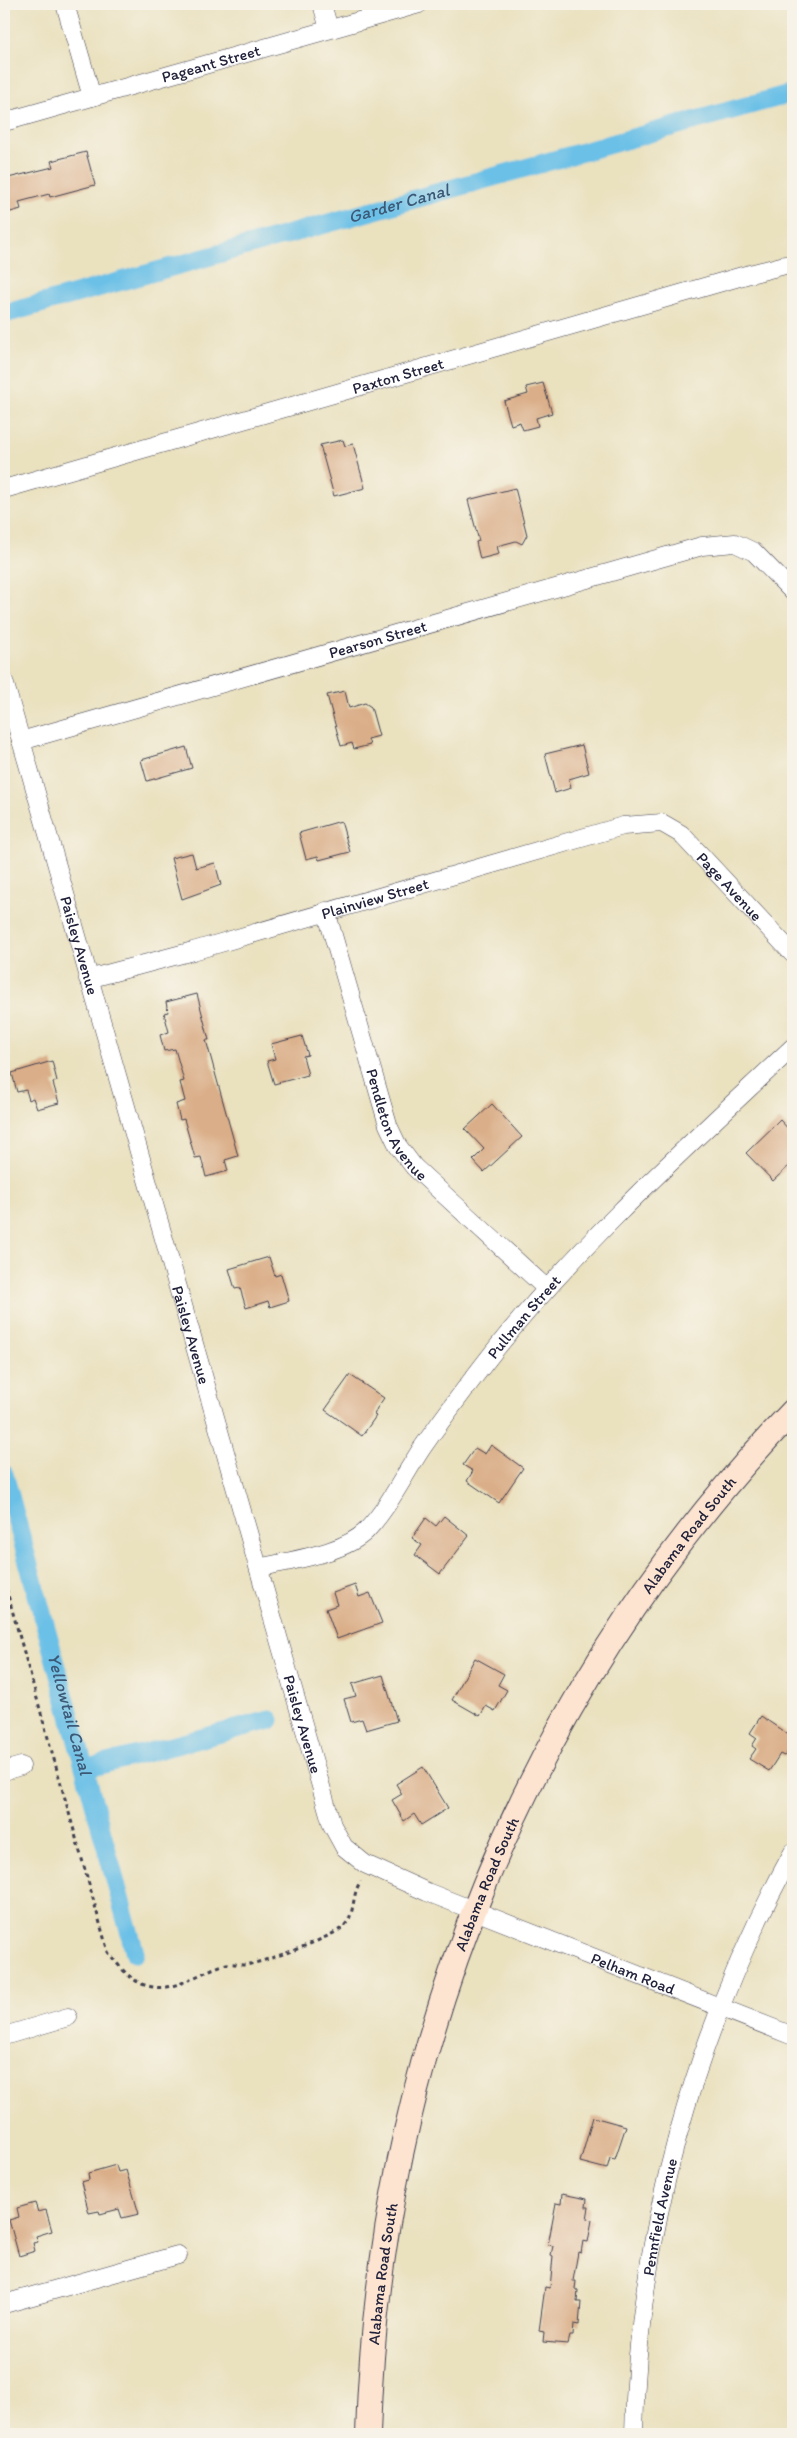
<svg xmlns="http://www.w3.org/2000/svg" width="797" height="2438" viewBox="0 0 797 2438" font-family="Itim,sans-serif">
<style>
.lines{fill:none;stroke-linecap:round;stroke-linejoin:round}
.canal{stroke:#6bc0e7;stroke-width:19}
.building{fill:#daae88}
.street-casing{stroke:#403f4f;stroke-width:19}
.secondary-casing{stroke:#403f4f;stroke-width:26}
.path{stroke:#403f4f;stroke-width:3;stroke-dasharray:4 4;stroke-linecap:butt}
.street{stroke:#fff;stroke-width:18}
.secondary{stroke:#fde4d1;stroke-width:24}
.labels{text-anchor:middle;stroke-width:4;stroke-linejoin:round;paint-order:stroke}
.street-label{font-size:16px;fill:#22223b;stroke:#f7f3e8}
.water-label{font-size:18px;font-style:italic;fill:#3c5977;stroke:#f7f3e8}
</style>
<rect width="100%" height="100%" fill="#f7f3e8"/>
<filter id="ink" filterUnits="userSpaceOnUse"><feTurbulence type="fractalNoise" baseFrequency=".02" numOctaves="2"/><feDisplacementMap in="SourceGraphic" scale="10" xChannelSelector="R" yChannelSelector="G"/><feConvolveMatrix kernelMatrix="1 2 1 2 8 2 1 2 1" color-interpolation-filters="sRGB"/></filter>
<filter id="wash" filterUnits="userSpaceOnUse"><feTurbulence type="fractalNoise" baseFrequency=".0096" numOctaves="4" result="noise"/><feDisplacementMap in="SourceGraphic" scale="20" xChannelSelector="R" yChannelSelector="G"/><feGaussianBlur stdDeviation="1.12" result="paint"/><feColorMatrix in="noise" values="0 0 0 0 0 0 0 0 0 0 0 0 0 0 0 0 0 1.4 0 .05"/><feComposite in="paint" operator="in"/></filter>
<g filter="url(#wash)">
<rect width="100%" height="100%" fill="#eae1bf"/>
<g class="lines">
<g class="canal">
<path id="s1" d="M 4,314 L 793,93"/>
<path id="s2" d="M 4,1474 L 135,1953"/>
<polyline points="85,1769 270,1720"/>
</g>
</g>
<g id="blocks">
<g class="building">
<polygon points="86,152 95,185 50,197 49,194 19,202 21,209 7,213 4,202 4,179 53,167 51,161"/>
<polygon points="543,383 552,413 536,418 538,426 523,430 520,422 511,425 504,401 528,394 526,387"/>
<polygon points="343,440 345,446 353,444 365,488 334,496 320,445"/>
<polygon points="515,488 527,535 522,544 516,541 497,546 499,554 480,559 476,542 479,541 468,500"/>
<polygon points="345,691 349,708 365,703 371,707 379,736 368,739 370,745 354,749 352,743 341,746 327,695"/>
<polygon points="582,745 589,773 569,779 571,788 555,793 545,754"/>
<polygon points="186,747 192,768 147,781 141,760"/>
<polygon points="341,821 350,852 319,860 318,856 306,859 299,833"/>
<polygon points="192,853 196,868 215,863 221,885 182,899 171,858"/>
<polygon points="197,994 209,1040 206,1040 238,1156 225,1160 228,1171 206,1177 201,1157 195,1158 184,1119 180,1120 176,1104 185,1101 180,1082 184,1081 175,1049 164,1051 160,1035 169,1032 164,1013 168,1012 166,1002"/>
<polygon points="302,1036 308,1055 303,1056 308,1075 274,1084 267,1061 275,1059 271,1044"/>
<polygon points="52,1061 57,1081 53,1083 59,1103 37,1109 33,1098 29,1100 26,1090 17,1092 12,1073"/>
<polygon points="492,1104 522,1137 484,1172 473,1160 484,1149 465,1129"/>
<polygon points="780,1120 793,1134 793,1162 773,1181 746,1153"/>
<polygon points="269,1257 275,1276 281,1274 289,1301 270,1307 268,1301 246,1308 240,1288 235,1289 229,1269"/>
<polygon points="350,1375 384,1398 377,1408 374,1415 376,1416 362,1436 325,1410"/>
<polygon points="491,1445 523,1468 499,1503 467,1481 473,1471 463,1465 475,1448 485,1454"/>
<polygon points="444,1516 469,1536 440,1574 415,1555 422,1545 412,1538 426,1518 436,1526"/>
<polygon points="355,1585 359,1597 370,1593 382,1623 337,1639 326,1609 337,1605 333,1593"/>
<polygon points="475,1658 504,1674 498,1685 507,1690 495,1711 486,1706 480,1716 452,1700"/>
<polygon points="383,1675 397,1721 366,1730 362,1719 351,1722 344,1699 356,1696 352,1684"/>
<polygon points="761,1716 793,1738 793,1744 787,1753 784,1756 780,1754 769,1771 749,1759 756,1749 752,1746 757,1738 750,1733"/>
<polygon points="423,1767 448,1808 421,1825 414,1814 404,1821 392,1800 402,1794 396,1784"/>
<polygon points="593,2117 626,2126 615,2159 610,2158 607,2169 580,2162"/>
<polygon points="116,2165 118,2172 126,2170 139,2214 122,2218 119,2209 100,2214 99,2211 89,2213 81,2182 89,2180 88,2173"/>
<polygon points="562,2194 587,2199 586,2207 589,2207 587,2219 592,2220 588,2242 583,2241 581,2253 578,2252 573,2281 576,2281 575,2289 578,2290 577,2302 581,2302 579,2325 574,2324 573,2336 570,2336 568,2344 543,2342 544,2332 539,2331 545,2287 550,2288 553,2256 551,2255 553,2246 548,2245 556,2203 561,2204"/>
<polygon points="35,2203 38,2212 46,2210 52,2231 36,2236 38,2242 33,2243 35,2251 19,2256 9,2220 19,2217 17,2208"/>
</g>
</g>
</g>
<g filter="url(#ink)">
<use href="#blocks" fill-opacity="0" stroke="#403f4f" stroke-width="1"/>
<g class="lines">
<g class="street-casing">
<g id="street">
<polyline points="65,4 92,97"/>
<polyline points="322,4 329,29"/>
<path id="s3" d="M 4,122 L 419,4"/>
<path id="s4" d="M 4,489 L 746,275 L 785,265 L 793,265"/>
<path id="s5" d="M 4,681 L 314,1762 L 332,1825 L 344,1847 L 365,1864 L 427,1892 L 793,2036"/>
<path id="s6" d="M 21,741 L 702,546 L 735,543 L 754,552 L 793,592"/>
<path id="s7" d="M 326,911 L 388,1125 L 398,1146 L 414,1167 L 547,1289"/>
<path id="s8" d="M 88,979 L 193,951 L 623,826 L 662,823 L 681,834 L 793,954"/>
<path id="s9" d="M 259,1568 C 290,1560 343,1554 366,1531 C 389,1507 404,1475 422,1448 C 445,1415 470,1382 495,1350 C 584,1239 690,1144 793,1047"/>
<polyline points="4,1771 21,1766"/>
<polyline points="4,2036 68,2017"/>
<polyline points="4,2304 178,2255"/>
<path id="s10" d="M 634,2434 C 637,2232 696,2029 793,1852"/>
</g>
</g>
<g class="secondary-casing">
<g id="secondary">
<path id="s11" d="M 368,2434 C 379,2051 528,1688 793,1411"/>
</g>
</g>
<path class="path" d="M 4,1581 L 108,1952 C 118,1965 131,1982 148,1986 C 176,1993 197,1973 223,1965 C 230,1962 238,1965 245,1965 C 262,1963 332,1938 344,1926 C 356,1914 351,1894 361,1881"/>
<use href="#street" class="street"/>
<use href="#secondary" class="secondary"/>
</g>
</g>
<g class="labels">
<g class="street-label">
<text dy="6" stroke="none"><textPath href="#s3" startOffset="215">Pageant Street</textPath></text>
<text dy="6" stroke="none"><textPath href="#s4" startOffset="410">Paxton Street</textPath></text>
<text dy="6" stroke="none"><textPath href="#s6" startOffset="371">Pearson Street</textPath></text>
<text dy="6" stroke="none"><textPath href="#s8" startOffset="689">Page Avenue</textPath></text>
<text dy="6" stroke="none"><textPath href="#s8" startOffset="298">Plainview Street</textPath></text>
<text dy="6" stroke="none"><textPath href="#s5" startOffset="275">Paisley Avenue</textPath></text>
<text dy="6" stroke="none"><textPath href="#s7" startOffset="226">Pendleton Avenue</textPath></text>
<text dy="6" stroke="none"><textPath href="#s9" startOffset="381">Pullman Street</textPath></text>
<text dy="6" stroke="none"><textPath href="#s5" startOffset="680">Paisley Avenue</textPath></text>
<text dy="6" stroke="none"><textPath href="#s11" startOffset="971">Alabama Road South</textPath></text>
<text dy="6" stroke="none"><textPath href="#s5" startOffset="1085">Paisley Avenue</textPath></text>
<text dy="6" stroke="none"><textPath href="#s11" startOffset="566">Alabama Road South</textPath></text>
<text dy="6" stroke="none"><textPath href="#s5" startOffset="1532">Pelham Road</textPath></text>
<text dy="6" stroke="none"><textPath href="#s10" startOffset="219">Pennfield Avenue</textPath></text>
<text dy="6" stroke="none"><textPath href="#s11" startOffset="161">Alabama Road South</textPath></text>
</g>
<g class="water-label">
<text dy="6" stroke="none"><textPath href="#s1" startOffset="410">Garder Canal</textPath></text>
<text dy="6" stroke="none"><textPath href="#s2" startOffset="249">Yellowtail Canal</textPath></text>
</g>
</g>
<rect width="797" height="2438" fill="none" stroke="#f7f3e8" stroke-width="20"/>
</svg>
